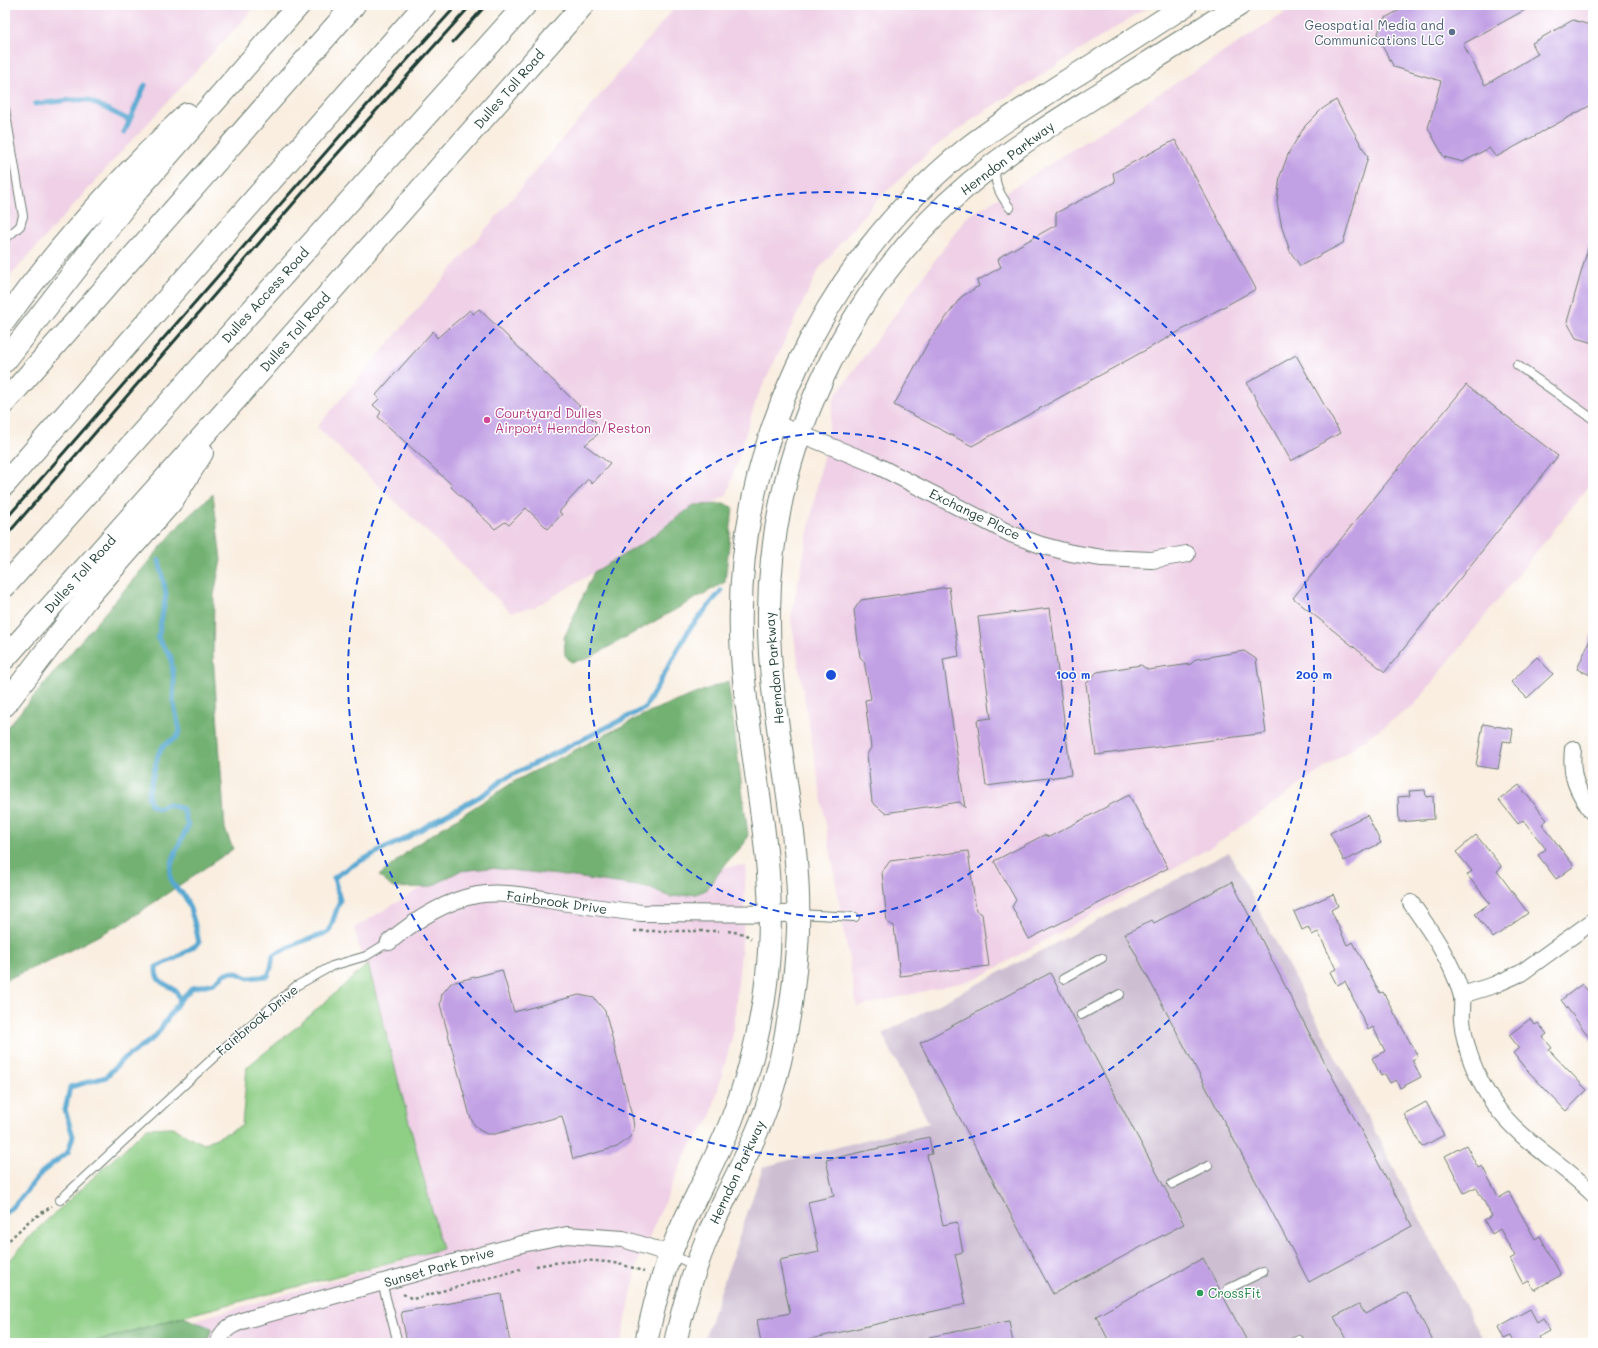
<svg xmlns="http://www.w3.org/2000/svg" width="1598" height="1348" viewBox="0 0 1598 1348" font-family="Mali,sans-serif">
<style>
.built{fill:#efd0e6}
.industrial{fill:#cdbed2}
.green{fill:#8ece85;stroke:#56865c}
.forest{fill:#72b172;stroke:#487753}
.lines{fill:none;stroke-linecap:round;stroke-linejoin:round}
.stream{stroke:#56a7d1;stroke-width:5}
.building{fill:#c1a0e4}
.service-casing{stroke:#6b7b70;stroke-width:10}
.minor-casing{stroke:#6b7b70;stroke-width:18}
.secondary-casing{stroke:#6b7b70;stroke-width:24}
.motorway-casing{stroke:#6b7b70;stroke-width:24}
.path{stroke:#6b7b70;stroke-width:2.5;stroke-dasharray:3 3;stroke-linecap:butt}
.service{stroke:#fff;stroke-width:8}
.minor{stroke:#fff;stroke-width:16}
.secondary{stroke:#fff;stroke-width:22}
.motorway{stroke:#fff;stroke-width:22}
.rail{stroke:#1f3d34;stroke-width:3}
.ring{fill:none;stroke:#1d4ed8;stroke-width:2;stroke-dasharray:7 5}
.service-dot{fill:#5c6f8a;stroke:#fff;stroke-width:1.5}
.hotel-dot{fill:#d1479c;stroke:#fff;stroke-width:1.5}
.leisure-dot{fill:#2e9e5b;stroke:#fff;stroke-width:1.5}
.labels{text-anchor:middle;stroke-width:3;stroke-linejoin:round;paint-order:stroke}
.service-label{font-size:13px;fill:#4e5e75;stroke:#fff;text-anchor:end}
.street-label{font-size:13px;fill:#1f3d34;stroke:#fff}
.hotel-label{font-size:13px;fill:#b23c85;stroke:#fff;text-anchor:start}
.leisure-label{font-size:13px;fill:#27864d;stroke:#fff;text-anchor:start}
.centre{fill:#1d4ed8;stroke:#fff;stroke-width:2}
.ring-label{font-size:12px;text-anchor:middle;font-weight:bold;fill:#1d4ed8;stroke:#fff;stroke-width:3;stroke-linejoin:round;paint-order:stroke}
</style>
<rect width="100%" height="100%" fill="#fff"/>
<filter id="ink" filterUnits="userSpaceOnUse"><feTurbulence type="fractalNoise" baseFrequency=".025" numOctaves="2"/><feDisplacementMap in="SourceGraphic" scale="8" xChannelSelector="R" yChannelSelector="G"/><feConvolveMatrix kernelMatrix="1 2 1 2 8 2 1 2 1" color-interpolation-filters="sRGB"/></filter>
<filter id="wash" filterUnits="userSpaceOnUse"><feTurbulence type="fractalNoise" baseFrequency=".012" numOctaves="4" result="noise"/><feDisplacementMap in="SourceGraphic" scale="16" xChannelSelector="R" yChannelSelector="G"/><feGaussianBlur stdDeviation="0.9" result="paint"/><feColorMatrix in="noise" values="0 0 0 0 0 0 0 0 0 0 0 0 0 0 0 0 0 1.4 0 .05"/><feComposite in="paint" operator="in"/></filter>
<g filter="url(#wash)">
<rect width="100%" height="100%" fill="#f9eee0"/>
<g class="built">
<polygon points="5,5 257,5 111,163 5,282"/>
<polygon points="677,5 1151,5 977,116 932,149 876,201 819,269 756,400 727,495 535,607 511,612 317,427"/>
<polygon points="1297,5 1593,5 1593,481 1414,705 1213,846 976,979 857,1007 791,619 835,396 966,218"/>
<polygon points="480,853 651,875 746,865 743,932 733,1034 710,1119 687,1151 638,1262 621,1343 191,1343 185,1323 440,1250 354,928"/>
</g>
<polygon class="industrial" points="1229,852 1485,1343 703,1343 763,1167 929,1123 882,1034"/>
<polygon class="green" points="368,964 442,1249 188,1315 90,1343 5,1343 5,1263 12,1258 32,1234 147,1128 172,1127 203,1144 242,1126 247,1067 299,1025"/>
<g class="forest">
<polygon points="213,494 221,560 214,595 213,654 225,829 233,849 125,922 53,959 5,980 5,730 183,521"/>
<polygon points="723,504 733,507 725,582 587,659 571,662 565,655 564,638 594,572 642,544 694,505"/>
<polygon points="728,681 748,835 744,844 728,861 706,890 696,894 670,897 651,888 567,876 490,868 460,871 430,887 393,888 379,876 414,846 515,781 651,711"/>
<polygon points="183,1317 212,1328 207,1343 90,1343"/>
</g>
<g class="lines">
<g class="stream">
<polyline points="35,104 71,100 88,100 129,120"/>
<polyline points="124,133 145,85"/>
<path d="M 159,560 L 166,594 L 158,639 L 171,657 L 174,683 L 173,701 L 180,731 L 177,737 L 164,745 L 158,755 L 148,796 L 152,806 L 159,809 L 167,804 L 183,809 L 188,826 C 183,836 170,861 170,872 C 170,889 181,888 186,899 C 193,914 196,927 199,943 L 176,958 L 156,967 C 155,985 166,982 176,991 C 178,993 179,998 180,1000"/>
<path d="M 5,1213 L 15,1205 L 42,1172 L 68,1152 L 73,1136 L 65,1110 L 70,1087 L 106,1077 L 122,1060 L 155,1037 L 180,1000 L 192,988 L 214,983 L 226,973 L 235,972 L 248,978 L 268,976 L 271,968 L 273,955 L 298,943 L 329,932 L 340,900 L 334,878 C 356,861 381,851 406,838 C 418,832 429,824 440,818 C 462,806 484,797 502,780 L 645,708 L 690,628 L 721,591"/>
</g>
</g>
<g id="blocks">
<g class="building">
<polygon points="1409,5 1534,5 1463,44 1485,85 1538,54 1532,43 1573,20 1593,26 1593,104 1496,157 1489,148 1463,162 1444,157 1428,128 1441,81 1394,67 1377,37 1383,19"/>
<polygon points="1336,100 1368,157 1343,243 1300,266 1290,251 1282,228 1277,202 1280,176 1289,152 1305,126 1322,109"/>
<polygon points="1175,140 1256,289 972,446 894,405 929,341 961,297 979,286 977,281 1001,267 998,260 1001,256 1056,225 1056,213 1115,182 1113,173"/>
<polygon points="1589,245 1593,245 1593,343 1576,338 1567,322"/>
<polygon points="479,309 596,422 591,428 598,434 585,445 610,464 592,484 588,479 559,512 562,514 548,529 526,508 509,525 505,522 495,529 451,487 452,485 378,417 381,412 373,405 379,399 376,395 433,331 437,338 470,310 473,314"/>
<polygon points="1296,355 1340,433 1291,461 1247,383"/>
<polygon points="1466,385 1558,456 1385,672 1293,598"/>
<polygon points="949,587 959,656 943,659 965,808 960,802 885,813 872,802 867,754 871,748 865,700 871,699 864,661 860,657 854,610 861,600"/>
<polygon points="1050,608 1071,775 986,786 977,720 991,718 978,617"/>
<polygon points="1593,633 1593,676 1577,669"/>
<polygon points="1244,651 1256,659 1266,733 1096,755 1086,684 1097,672 1141,665 1148,670 1191,664 1196,659"/>
<polygon points="1537,657 1553,674 1527,698 1511,682"/>
<polygon points="1483,724 1513,729 1511,742 1503,741 1498,769 1476,766"/>
<polygon points="1519,785 1547,820 1542,824 1574,866 1556,879 1538,855 1546,849 1523,820 1518,824 1499,800"/>
<polygon points="1425,790 1426,797 1433,796 1434,819 1399,822 1398,797 1410,796 1409,791"/>
<polygon points="1129,795 1168,868 1029,939 1012,907 1016,900 994,861 1044,835 1049,837"/>
<polygon points="1367,815 1381,843 1344,861 1330,833"/>
<polygon points="1476,835 1502,867 1497,871 1528,913 1493,938 1475,914 1490,903 1467,875 1472,871 1456,852"/>
<polygon points="968,851 976,910 982,914 989,966 900,976 894,926 887,922 882,872 890,861"/>
<polygon points="1232,882 1318,1050 1412,1226 1309,1282 1125,934 1152,920 1154,923"/>
<polygon points="1333,894 1338,906 1331,910 1347,945 1353,942 1380,993 1383,992 1418,1057 1412,1060 1421,1077 1400,1088 1396,1080 1390,1083 1385,1074 1381,1076 1372,1058 1385,1051 1373,1027 1368,1030 1345,981 1337,985 1330,972 1336,969 1318,932 1312,935 1308,927 1302,930 1294,912"/>
<polygon points="502,970 514,1012 579,995 594,998 605,1011 633,1120 634,1129 631,1136 624,1142 617,1147 573,1159 562,1116 495,1134 487,1134 479,1130 473,1123 470,1116 440,1004 442,994 451,983"/>
<polygon points="1050,973 1184,1224 1053,1294 920,1043"/>
<polygon points="1582,984 1587,990 1593,985 1593,1042 1561,1000"/>
<polygon points="1530,1019 1535,1025 1538,1023 1547,1034 1543,1037 1552,1048 1549,1050 1587,1090 1566,1111 1524,1067 1513,1053 1519,1048 1509,1035"/>
<polygon points="1426,1102 1444,1135 1422,1147 1404,1114"/>
<polygon points="929,1137 932,1154 927,1155 943,1225 957,1222 963,1252 955,1254 966,1304 792,1343 761,1343 757,1320 790,1313 779,1260 819,1252 808,1202 834,1196 826,1160"/>
<polygon points="1466,1145 1478,1168 1482,1166 1499,1198 1509,1192 1535,1239 1540,1236 1561,1275 1534,1290 1529,1281 1523,1284 1510,1259 1515,1256 1500,1229 1492,1234 1484,1220 1492,1216 1476,1187 1464,1193 1445,1156"/>
<polygon points="1203,1258 1248,1343 1110,1343 1096,1316"/>
<polygon points="1407,1292 1434,1343 1348,1343 1334,1317 1359,1304 1365,1314"/>
<polygon points="501,1294 510,1343 407,1343 401,1312"/>
<polygon points="1530,1309 1537,1322 1543,1318 1550,1331 1539,1337 1542,1343 1514,1343 1511,1336 1504,1339 1498,1327"/>
<polygon points="1009,1321 1013,1343 930,1343 929,1337"/>
</g>
</g>
</g>
<g filter="url(#ink)">
<use href="#blocks" fill-opacity="0" stroke="#6b7b70" stroke-width="1"/>
<g class="lines">
<g class="service-casing">
<g id="service">
<polyline points="5,109 23,216 20,226 5,239"/>
<path d="M 996,166 C 993,183 1000,195 1010,208"/>
<polyline points="1517,365 1593,419"/>
<polyline points="798,914 855,917"/>
<polyline points="1063,979 1102,958"/>
<polyline points="1081,1015 1120,994"/>
<polyline points="1172,1184 1208,1166"/>
<polyline points="60,1200 226,1046 296,986 332,966 366,956 389,942"/>
<polyline points="672,1255 696,1266"/>
<polyline points="382,1283 398,1343"/>
<polyline points="1228,1289 1263,1272"/>
<polyline points="1292,1343 1299,1340"/>
</g>
</g>
<g class="minor-casing">
<g id="minor">
<polyline points="774,423 874,464 1011,534 1041,545 1071,553 1102,558 1152,560 1187,554"/>
<path d="M 1573,749 C 1570,777 1577,791 1593,813"/>
<path d="M 1411,903 C 1430,930 1452,961 1461,993 C 1464,1001 1461,1011 1462,1020 C 1465,1050 1477,1079 1494,1104 C 1520,1141 1561,1162 1593,1194"/>
<path d="M 389,942 C 414,921 444,901 477,895 C 500,891 526,896 549,900 C 580,905 611,910 642,913 L 798,914"/>
<polyline points="1462,995 1494,985 1521,973 1593,921"/>
<path d="M 219,1343 C 221,1329 234,1324 245,1320 L 522,1244 L 567,1235 L 623,1239 L 671,1254"/>
</g>
</g>
<g class="secondary-casing">
<g id="secondary">
<path d="M 646,1343 C 654,1303 665,1262 683,1224 C 699,1189 718,1155 732,1119 C 750,1072 762,1025 767,975 C 780,857 745,751 741,635 C 735,451 822,265 965,150 C 998,124 1033,103 1068,80 C 1108,56 1147,30 1186,5"/>
<path d="M 675,1343 C 683,1307 693,1272 707,1238 C 725,1194 750,1154 766,1109 C 784,1058 793,1002 797,948 C 806,834 767,724 769,611 C 771,449 846,288 970,183 C 1011,149 1055,122 1099,94 C 1146,64 1192,35 1239,5"/>
</g>
</g>
<g class="motorway-casing">
<g id="motorway">
<path d="M 5,320 C 59,245 120,178 187,114"/>
<polyline points="5,361 135,193 299,5"/>
<polyline points="5,402 354,5"/>
<polyline points="5,484 425,5"/>
<polyline points="5,586 525,5"/>
<polyline points="5,658 237,398 583,5"/>
<polyline points="5,705 86,599 172,501 202,453"/>
</g>
</g>
<g class="path">
<polyline points="634,931 719,931"/>
<polyline points="728,931 745,934 751,939"/>
<polyline points="5,1244 28,1222 52,1206"/>
<path d="M 536,1266 C 574,1259 608,1257 644,1272"/>
<polyline points="403,1294 413,1299 521,1269"/>
</g>
<use href="#service" class="service"/>
<use href="#minor" class="minor"/>
<use href="#secondary" class="secondary"/>
<use href="#motorway" class="motorway"/>
<g class="rail">
<polyline points="453,42 486,5"/>
<polyline points="5,520 388,81 457,5"/>
<polyline points="5,537 312,182 471,5"/>
</g>
</g>
</g>
<g class="ring">
<circle cx="831" cy="675" r="242"/>
<circle cx="831" cy="675" r="483"/>
</g>
<circle class="service-dot" cx="1452" cy="32" r="4"/>
<circle class="hotel-dot" cx="487" cy="420" r="4"/>
<circle class="leisure-dot" cx="1200" cy="1293" r="4"/>
<g class="labels">
<g class="service-label">
<text x="1444" y="30">Geospatial Media and<tspan x="1444" dy="15">Communications LLC</tspan></text>
</g>
<g class="street-label">
<text transform="translate(509 89) rotate(-49)" y="5">Dulles Toll Road</text>
<text transform="translate(1007 158) rotate(-37)" y="5">Herndon Parkway</text>
<text transform="translate(265 295) rotate(-48)" y="5">Dulles Access Road</text>
<text transform="translate(295 332) rotate(-49)" y="5">Dulles Toll Road</text>
<text transform="translate(975 514) rotate(26)" y="5">Exchange Place</text>
<text transform="translate(80 574) rotate(-48)" y="5">Dulles Toll Road</text>
<text transform="translate(774 668) rotate(-95)" y="5">Herndon Parkway</text>
<text transform="translate(557 902) rotate(8)" y="5">Fairbrook Drive</text>
<text transform="translate(257 1020) rotate(-40)" y="5">Fairbrook Drive</text>
<text transform="translate(737 1172) rotate(-65)" y="5">Herndon Parkway</text>
<text transform="translate(439 1267) rotate(-16)" y="5">Sunset Park Drive</text>
</g>
<g class="hotel-label">
<text x="495" y="418">Courtyard Dulles<tspan x="495" dy="15">Airport Herndon/Reston</tspan></text>
</g>
<g class="leisure-label">
<text x="1208" y="1298">CrossFit</text>
</g>
</g>
<circle cx="831" cy="675" r="6" class="centre"/>
<g class="ring-label">
<text x="1073" y="679">100 m</text>
<text x="1314" y="679">200 m</text>
</g>
<rect width="1598" height="1348" fill="none" stroke="#fff" stroke-width="20"/>
</svg>
